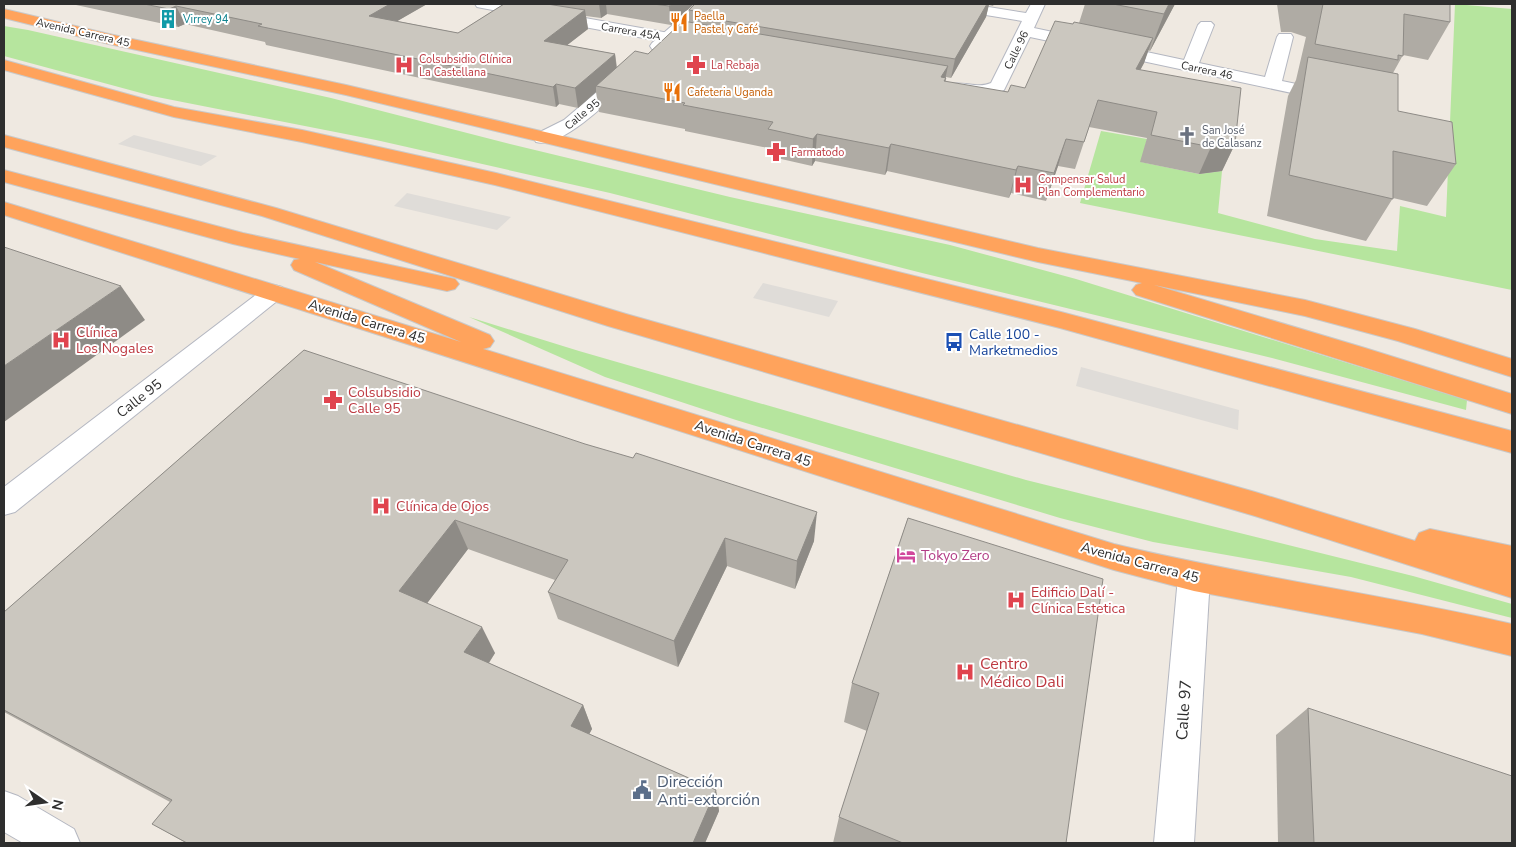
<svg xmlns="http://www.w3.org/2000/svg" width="1516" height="847" viewBox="0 0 1516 847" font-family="'Nunito Sans',sans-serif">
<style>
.green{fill:#b6e59e}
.plaza{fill:#dfdcd8}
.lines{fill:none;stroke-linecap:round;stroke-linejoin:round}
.street-casing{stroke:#b4b7c1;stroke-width:2}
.secondary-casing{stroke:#b4b7c1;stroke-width:2}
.highway-casing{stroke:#c9c9c9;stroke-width:2}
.street{fill:#fff;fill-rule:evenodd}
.secondary{fill:#fff;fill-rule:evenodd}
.highway{fill:#ffa35c;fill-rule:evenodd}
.wall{fill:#afaba4}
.shaded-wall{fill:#8e8b86}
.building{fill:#cbc7bf;stroke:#8e8b86}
.labels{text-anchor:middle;stroke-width:4;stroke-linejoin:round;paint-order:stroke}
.far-food-label{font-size:11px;fill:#c56008;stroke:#fff;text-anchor:start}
.far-culture-label{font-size:11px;fill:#0d838f;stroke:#fff;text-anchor:start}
.far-street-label{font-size:11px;fill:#2e2e2e;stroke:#fff}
.far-health-label{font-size:11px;fill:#be3a42;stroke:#fff;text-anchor:start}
.far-worship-label{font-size:11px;fill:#5b616d;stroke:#fff;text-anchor:start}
.street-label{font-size:14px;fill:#2e2e2e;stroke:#fff}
.health-label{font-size:14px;fill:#be3a42;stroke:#fff;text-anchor:start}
.transit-label{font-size:14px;fill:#164399;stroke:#fff;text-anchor:start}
.hotel-label{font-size:14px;fill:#b23c85;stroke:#fff;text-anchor:start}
.near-health-label{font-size:16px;fill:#be3a42;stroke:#fff;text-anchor:start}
.near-street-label{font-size:16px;fill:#2e2e2e;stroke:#fff}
.near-service-label{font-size:16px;fill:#4e5e75;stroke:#fff;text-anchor:start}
</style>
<rect width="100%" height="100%" fill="#efe9e1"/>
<g class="green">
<polygon points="1455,4 1512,9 1512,290 1080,203 1101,131 1147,139 1141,162 1199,174 1222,171 1218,213 1315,239 1397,251 1400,206 1446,217"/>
<polygon points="4,26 28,30 331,98 510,144 730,197 950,245 1076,279 1467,400 1466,410 1272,358 922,273 610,193 376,140 152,96 4,56"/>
<polygon points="469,317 579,351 1026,480 1413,576 1512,604 1512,618 1351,577 1153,542 1060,518 736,420 605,377"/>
</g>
<g class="plaza">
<polygon points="134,135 217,156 201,166 118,144"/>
<polygon points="407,193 511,217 497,230 394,206"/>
<polygon points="763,283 838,301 829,317 753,298"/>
<polygon points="1081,367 1239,410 1238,430 1076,386"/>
</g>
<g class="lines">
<g class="street-casing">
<g id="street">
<polygon points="475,4 506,4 697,38 703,40 705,43 703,46 697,48 482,8 477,7"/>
<path d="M 936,4 L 970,4 L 1026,13 L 1031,4 L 1045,4 L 1034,28 L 1184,60 L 1198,25 L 1201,22 L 1211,22 L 1214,25 L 1199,63 L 1265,77 L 1277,37 L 1279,34 L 1291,34 L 1293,37 L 1282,81 L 1335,92 L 1338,96 L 1335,100 L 1329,101 L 1030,37 L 1004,90 C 987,98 969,96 950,92 L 947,88 L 950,84 C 964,81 978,89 991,83 L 1022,21 L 943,8 L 938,7 Z"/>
<polygon points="274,285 282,287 286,292 282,297 15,512 4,515 4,487 266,287"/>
<polygon points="1194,563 1205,567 1210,577 1194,843 1154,843 1178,577 1183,567"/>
<polygon points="4,791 18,796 74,829 80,843 23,843 4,832"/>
</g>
</g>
<g class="secondary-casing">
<g id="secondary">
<polygon points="697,4 713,4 664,49 652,49 650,46 652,43"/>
<path d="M 625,72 L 631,73 L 634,77 L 631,81 C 611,98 563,149 536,142 L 534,138 L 536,134 L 564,120 L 619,73 Z"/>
</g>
</g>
<g class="highway-casing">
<g id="highway">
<polygon points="4,9 109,34 346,85 1038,248 1305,300 1415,329 1512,359 1512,377 1398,341 1305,316 1154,285 1365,348 1512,394 1512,414 1136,295 1132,290 1136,285 1142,283 1038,262 346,95 109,44 4,18"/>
<polygon points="4,60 174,107 302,130 496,173 1061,312 1512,431 1512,453 1060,328 495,185 302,142 174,117 4,70"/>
<polygon points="4,135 276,208 626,314 1255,492 1415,541 1419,533 1430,529 1512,546 1512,598 1255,516 608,326 262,216 4,147"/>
<path d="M 4,170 L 243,233 L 455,279 L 459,284 L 455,289 L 447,291 L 315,262 L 490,335 L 494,341 L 490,347 L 483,349 L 1114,544 C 1246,576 1380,594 1512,624 L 1512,656 L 1422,634 L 1194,591 L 1114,570 L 4,215 L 4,202 L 461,342 L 294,270 L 291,265 L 294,260 L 300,259 L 233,244 L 4,182 Z"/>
</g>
</g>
<use href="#street" class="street"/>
<use href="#secondary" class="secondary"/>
<use href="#highway" class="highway"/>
</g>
<g class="wall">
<polygon points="75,4 427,4 397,21 458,33 504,4 694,4 671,25 607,14 601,18 586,16 588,29 567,45 615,54 617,67 648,54 689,22 689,10 695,4 994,4 993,6 989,5 986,17 951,78 946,77 945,82 1008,92 1025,88 1073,24 1079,23 1085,4 1175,4 1150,51 1148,50 1144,63 1140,70 1235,144 1222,171 1199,174 1140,162 1147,138 1089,127 1075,169 1058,166 1046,201 1011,193 1009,198 887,171 885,175 815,161 812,166 768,156 768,148 685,131 685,129 599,112 596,92 578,108 559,104 556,107 266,45 265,42 185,24 178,27 76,5"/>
<polygon points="1277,4 1450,4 1450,22 1428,60 1403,55 1393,73 1398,111 1456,164 1427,206 1393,198 1366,241 1267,216 1288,96 1296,80 1306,37 1291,32 1281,32"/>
<polygon points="304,350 814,541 795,589 727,566 678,667 558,619 548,592 555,580 468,549 427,603 495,653 489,663 583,705 592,729 589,734 716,790 719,811 705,843 186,843 152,824 170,802 4,712 4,612"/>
<polygon points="908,518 1066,843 833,843 839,817 867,731 844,722 852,683"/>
<polygon points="1308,708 1512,843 1278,843 1276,735"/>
</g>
<g class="shaded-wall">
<polygon points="390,4 427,4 375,34 369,16"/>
<polygon points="599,4 606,4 607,14 601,18"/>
<polygon points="673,4 694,4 671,25 669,6"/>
<polygon points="987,4 989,4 986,17 951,78 955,59"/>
<polygon points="1169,4 1175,4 1150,51 1164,14"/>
<polygon points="176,6 185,24 178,27 169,9"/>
<polygon points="585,10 588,29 548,60 544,41"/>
<polygon points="1153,38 1144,63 1127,95 1136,69"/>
<polygon points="615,54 617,73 596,86 596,92 578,108 575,88"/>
<polygon points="948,66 945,80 946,78 942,104 941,77"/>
<polygon points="556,84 559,104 556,107 553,87"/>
<polygon points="817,134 815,161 812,166 813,139"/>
<polygon points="1066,139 1058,166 1046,201 1054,173"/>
<polygon points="891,144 887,171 885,175 889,148"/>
<polygon points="1235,144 1222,171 1199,174 1211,147"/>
<polygon points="1018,166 1011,193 1009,198 1016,170"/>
<polygon points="121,286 145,320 4,422 4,366"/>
<polygon points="817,512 814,541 795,589 797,561"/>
<polygon points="455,520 468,549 416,618 399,591"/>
<polygon points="725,538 727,566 678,667 674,641"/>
<polygon points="482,627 495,653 479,678 464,652"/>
<polygon points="583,705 592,729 581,749 571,726"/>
<polygon points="716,790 719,811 705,843 693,843"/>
</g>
<g class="building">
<polygon points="144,4 390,4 369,16 458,33 504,4 547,4 585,10 544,41 615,54 575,88 556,84 553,87 258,26 262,24 176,6 169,9"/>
<polygon points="653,4 673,4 669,6"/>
<polygon points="695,4 987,4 955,59 695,16 700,12 689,10"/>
<polygon points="1113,4 1169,4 1164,14"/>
<polygon points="1323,4 1450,4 1450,22 1404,14 1403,56 1398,55 1398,60 1315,44"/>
<polygon points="683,21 948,66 941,77 946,78 944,81 1008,92 1011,85 1025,88 1055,21 1073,24 1074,22 1153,38 1136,69 1241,88 1235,144 1211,147 1151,135 1157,112 1098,100 1084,142 1066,139 1054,173 1018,166 1016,170 891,144 889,148 817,134 813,139 768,129 773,122 683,105 685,103 596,86 635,51 648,54"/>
<polygon points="1308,57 1398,74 1398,111 1452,122 1456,164 1393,151 1393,199 1289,175"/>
<polygon points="4,247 121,286 4,366"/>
<polygon points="304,350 585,444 633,458 636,453 817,512 797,561 725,538 674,641 548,592 568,560 455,520 399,591 482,627 464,652 583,705 571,726 716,790 693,843 187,843 152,824 172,800 4,710 4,612"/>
<polygon points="908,518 1103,579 1066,843 903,843 839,817 879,693 852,683"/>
<polygon points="1308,708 1512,776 1512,843 1314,843"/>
</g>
<defs>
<g id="building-bare" transform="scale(1.5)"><path d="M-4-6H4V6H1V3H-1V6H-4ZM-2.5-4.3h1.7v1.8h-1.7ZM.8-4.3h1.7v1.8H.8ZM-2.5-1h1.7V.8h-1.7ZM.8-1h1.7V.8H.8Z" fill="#0f9aa8" stroke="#fff" stroke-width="2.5" paint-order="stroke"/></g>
<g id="restaurant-bare" transform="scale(1.5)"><path d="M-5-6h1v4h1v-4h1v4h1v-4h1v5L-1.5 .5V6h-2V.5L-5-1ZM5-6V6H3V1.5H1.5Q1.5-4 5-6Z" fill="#e8710a" stroke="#fff" stroke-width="2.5" paint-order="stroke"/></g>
<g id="hospital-bare" transform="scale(1.5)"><path d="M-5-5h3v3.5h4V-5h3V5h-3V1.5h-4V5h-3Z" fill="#e0444e" stroke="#fff" stroke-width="2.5" paint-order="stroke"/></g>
<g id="pharmacy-bare" transform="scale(1.5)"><path d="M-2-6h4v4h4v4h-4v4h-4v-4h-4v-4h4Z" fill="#e0444e" stroke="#fff" stroke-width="2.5" paint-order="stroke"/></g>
<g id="church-bare" transform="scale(1.5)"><path d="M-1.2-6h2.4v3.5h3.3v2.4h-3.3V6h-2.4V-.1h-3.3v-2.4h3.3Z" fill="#6b7280" stroke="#fff" stroke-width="2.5" paint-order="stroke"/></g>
<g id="bus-bare" transform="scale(1.5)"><path d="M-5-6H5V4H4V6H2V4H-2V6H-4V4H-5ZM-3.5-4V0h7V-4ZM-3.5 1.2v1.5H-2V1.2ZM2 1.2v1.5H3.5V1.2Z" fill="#1a4fb4" stroke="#fff" stroke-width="2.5" paint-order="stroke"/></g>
<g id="hotel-bare" transform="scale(1.5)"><path d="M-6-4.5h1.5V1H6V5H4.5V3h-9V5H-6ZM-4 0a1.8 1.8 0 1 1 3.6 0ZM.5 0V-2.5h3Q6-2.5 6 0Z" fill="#d1479c" stroke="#fff" stroke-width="2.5" paint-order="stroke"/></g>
<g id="civic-bare" transform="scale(1.5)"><path d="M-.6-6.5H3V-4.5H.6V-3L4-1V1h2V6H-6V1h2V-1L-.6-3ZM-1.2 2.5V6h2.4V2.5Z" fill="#5c6f8a" stroke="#fff" stroke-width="2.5" paint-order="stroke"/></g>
</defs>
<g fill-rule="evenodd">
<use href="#building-bare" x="168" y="19"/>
<use href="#restaurant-bare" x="679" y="22"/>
<use href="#hospital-bare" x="404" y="65"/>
<use href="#pharmacy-bare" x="696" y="65"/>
<use href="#restaurant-bare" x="672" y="92"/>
<use href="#church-bare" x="1187" y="136"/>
<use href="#pharmacy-bare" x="776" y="152"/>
<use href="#hospital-bare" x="1023" y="185"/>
<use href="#hospital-bare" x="61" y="340"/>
<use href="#bus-bare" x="954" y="342"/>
<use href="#pharmacy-bare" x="333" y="400"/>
<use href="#hospital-bare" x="381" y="506"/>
<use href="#hotel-bare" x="906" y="555"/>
<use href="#hospital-bare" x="1016" y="600"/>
<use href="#hospital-bare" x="965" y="672"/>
<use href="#civic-bare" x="642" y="790"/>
</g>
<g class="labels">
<g class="far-food-label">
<text x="694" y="20">Paella<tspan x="694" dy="13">Pastel y Café</tspan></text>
<text x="687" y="96">Cafeteria Uganda</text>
</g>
<g class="far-culture-label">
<text x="183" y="23">Virrey 94</text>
</g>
<g class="far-street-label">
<text transform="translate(631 31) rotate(10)" y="4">Carrera 45A</text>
<text transform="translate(83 32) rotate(13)" y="4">Avenida Carrera 45</text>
<text transform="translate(1016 50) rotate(-64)" y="4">Calle 96</text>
<text transform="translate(1207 70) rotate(12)" y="4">Carrera 46</text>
<text transform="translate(582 114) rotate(-39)" y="4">Calle 95</text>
</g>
<g class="far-health-label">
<text x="419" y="63">Colsubsidio Clínica<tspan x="419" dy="13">La Castellana</tspan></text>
<text x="711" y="69">La Rebaja</text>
<text x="791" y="156">Farmatodo</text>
<text x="1038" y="183">Compensar Salud<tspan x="1038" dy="13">Plan Complementario</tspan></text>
</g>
<g class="far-worship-label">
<text x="1202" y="134">San José<tspan x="1202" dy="13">de Calasanz</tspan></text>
</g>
<g class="street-label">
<text transform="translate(367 321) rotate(17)" y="5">Avenida Carrera 45</text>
<text transform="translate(139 398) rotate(-38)" y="5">Calle 95</text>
<text transform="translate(753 443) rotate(18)" y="5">Avenida Carrera 45</text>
<text transform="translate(1140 562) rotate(15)" y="5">Avenida Carrera 45</text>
</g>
<g class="health-label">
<text x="76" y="337">Clínica<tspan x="76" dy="16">Los Nogales</tspan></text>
<text x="348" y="397">Colsubsidio<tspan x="348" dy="16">Calle 95</tspan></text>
<text x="396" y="511">Clínica de Ojos</text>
<text x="1031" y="597">Edificio Dalí -<tspan x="1031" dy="16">Clínica Estetica</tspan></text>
</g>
<g class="transit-label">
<text x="969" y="339">Calle 100 -<tspan x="969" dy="16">Marketmedios</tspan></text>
</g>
<g class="hotel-label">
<text x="921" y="560">Tokyo Zero</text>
</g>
<g class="near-health-label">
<text x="980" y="669">Centro<tspan x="980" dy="18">Médico Dali</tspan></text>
</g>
<g class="near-street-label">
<text transform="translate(1183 710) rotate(-86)" y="6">Calle 97</text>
</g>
<g class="near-service-label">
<text x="657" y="787">Dirección<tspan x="657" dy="18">Anti-extorción</tspan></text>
</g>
</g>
<rect width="1516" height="847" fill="none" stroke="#2e2e2e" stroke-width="10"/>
<g transform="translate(45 802) rotate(103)" stroke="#ffffff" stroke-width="4" paint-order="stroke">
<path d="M0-4L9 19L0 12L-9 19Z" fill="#2e2e2e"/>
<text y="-8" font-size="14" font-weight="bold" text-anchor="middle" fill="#2e2e2e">N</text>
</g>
</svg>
